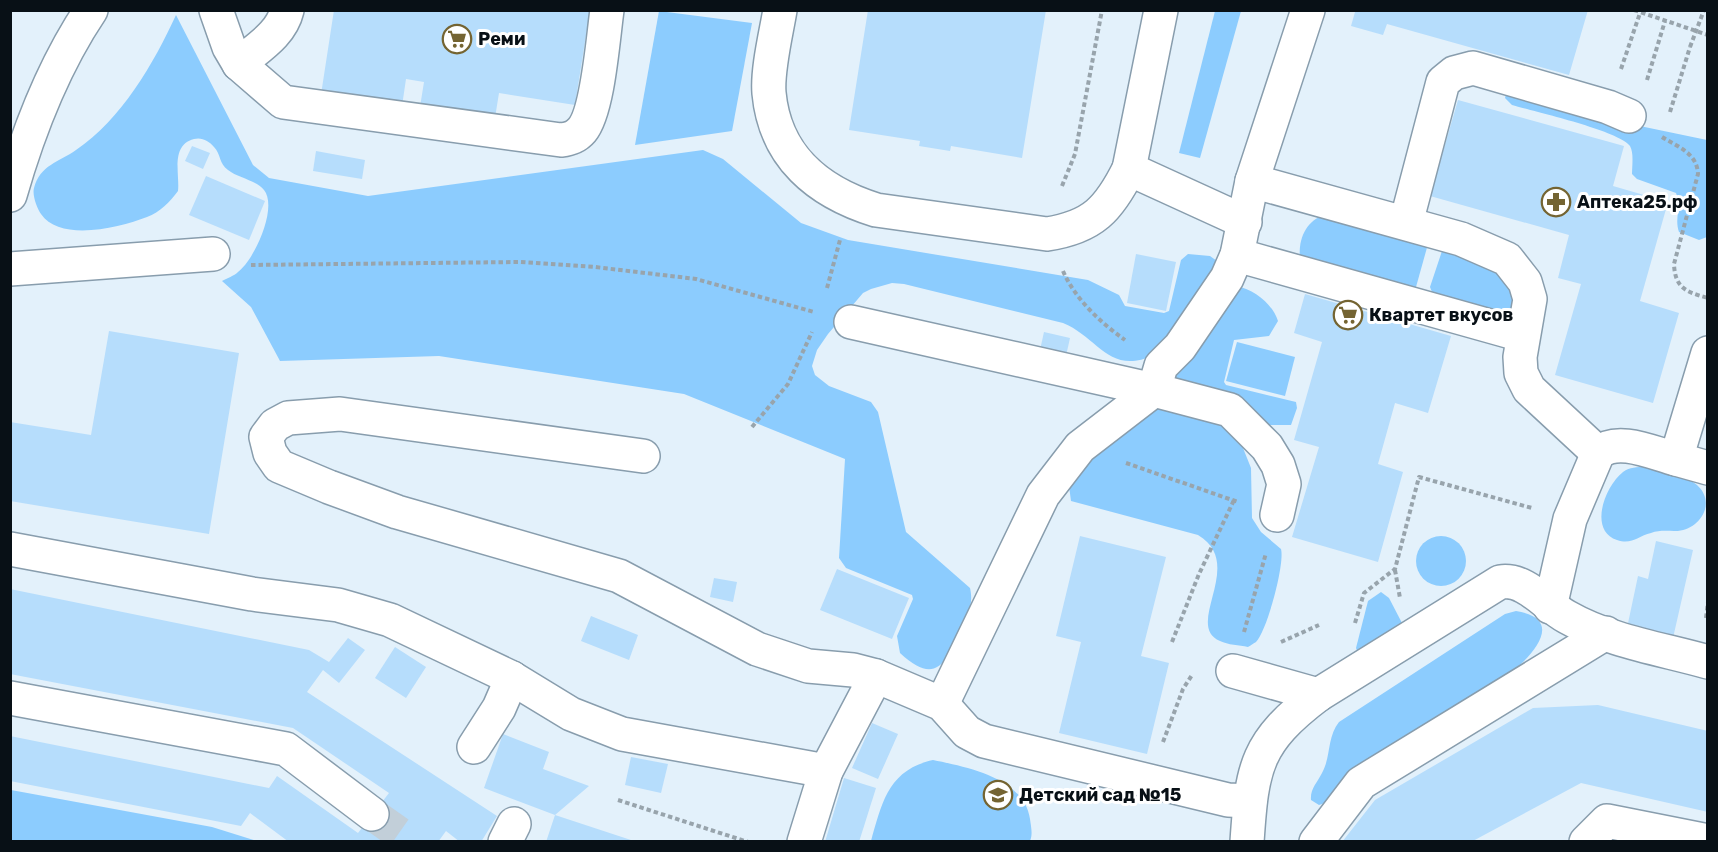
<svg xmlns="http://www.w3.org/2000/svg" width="1718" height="852" viewBox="0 0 1718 852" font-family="Rubik,sans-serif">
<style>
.green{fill:#8cccfe}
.building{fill:#b6ddfc}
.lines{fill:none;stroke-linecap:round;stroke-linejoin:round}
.minor-tunnel{stroke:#c2cfd9;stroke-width:33;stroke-dasharray:33 16;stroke-linecap:butt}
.minor-casing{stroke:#889dad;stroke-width:36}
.path{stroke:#98a4ac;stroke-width:4;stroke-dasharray:4.5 3;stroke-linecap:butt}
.minor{stroke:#fff;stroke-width:33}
.path-bridge{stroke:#98a4ac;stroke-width:4;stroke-dasharray:4.5 3;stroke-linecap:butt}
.labels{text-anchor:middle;stroke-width:6;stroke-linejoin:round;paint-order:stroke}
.poi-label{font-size:18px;font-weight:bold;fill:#081016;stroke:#fff;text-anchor:start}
</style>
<rect width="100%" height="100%" fill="#e3f1fb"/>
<g class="green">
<polygon points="659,11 752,23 732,131 635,145"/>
<polygon points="1215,11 1241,11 1200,158 1179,153"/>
<path d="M 176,15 L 253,165 L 269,178 L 368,196 L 703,150 L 723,159 L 801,223 L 848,240 L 1088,280 L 1119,295 L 1125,306 L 1164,313 L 1169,311 L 1181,260 L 1188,254 L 1210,256 L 1217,261 L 1218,270 L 1154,355 C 1109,376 1098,337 1063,323 L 904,284 L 892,283 L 871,289 L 863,293 L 828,334 L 817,350 L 812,366 L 815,375 L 829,386 L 871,402 L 878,412 L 906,532 L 970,588 C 974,605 967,616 960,632 C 946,665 934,685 900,653 L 897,636 L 913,599 L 912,595 L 846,568 L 839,558 L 845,459 L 684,394 L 439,356 L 280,361 L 251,307 L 222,281 C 227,278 234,276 238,272 C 255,259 278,207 264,190 C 256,180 238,178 228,170 C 219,164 221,154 214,147 C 209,141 202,137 194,139 C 170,145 180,175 178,191 C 170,202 160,212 147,217 C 119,228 60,242 41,214 C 37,208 32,195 34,188 C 40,165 59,162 76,150 C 121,120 154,63 176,15 Z"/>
<path d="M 1507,90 L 1635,125 L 1707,140 L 1707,237 L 1699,240 L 1679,232 C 1674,218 1682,207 1676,193 L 1637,179 L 1632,174 C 1632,166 1634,153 1630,146 C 1620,131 1533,111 1512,105 L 1505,98 Z"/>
<path d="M 1324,215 L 1428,244 L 1416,287 L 1413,289 L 1300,258 C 1298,239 1306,221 1324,215 Z"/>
<polygon points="1443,248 1510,275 1517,318 1434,297 1430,287"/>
<path d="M 1237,286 C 1254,290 1272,303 1278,321 L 1269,336 L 1234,340 L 1224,382 L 1226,385 L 1296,402 L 1297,408 L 1291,425 L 1266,425 L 1173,383 L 1169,371 Z"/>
<polygon points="1237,342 1295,357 1285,396 1226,381"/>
<path d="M 1165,405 L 1220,419 L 1239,438 L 1251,468 L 1252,518 L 1261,532 L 1281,549 C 1285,564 1267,631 1256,642 C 1256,642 1248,647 1248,647 C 1239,645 1228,645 1220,641 C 1183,625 1247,564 1198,535 L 1071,501 L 1069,486 L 1077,469 L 1148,408 Z"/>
<path d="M 1645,467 C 1661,472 1684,474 1697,485 C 1718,504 1698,532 1674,531 C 1667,531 1659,530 1651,533 C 1638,536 1632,545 1617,540 C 1588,530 1605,486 1623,472 C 1630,467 1637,467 1645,467 Z"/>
<circle cx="1441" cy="561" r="25"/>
<polygon points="1381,592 1389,598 1402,623 1401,628 1358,653 1356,648 1368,601"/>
<path d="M 1516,611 C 1559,618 1541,645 1519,666 L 1325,803 L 1319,805 L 1311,800 C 1310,789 1317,783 1322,773 C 1331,757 1327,737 1339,722 L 1465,640 L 1505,614 Z"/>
<path d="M 933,760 C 967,767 1024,778 1030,819 C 1031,827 1033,834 1030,841 L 871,841 C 882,803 888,770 933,760 Z"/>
<polygon points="11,790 212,827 257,841 11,841"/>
</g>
<g class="building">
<polygon points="334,10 590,10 575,105 499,93 494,124 419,113 424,82 406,79 401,113 320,101"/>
<polygon points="868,10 1046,10 1022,158 951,146 950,151 919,146 920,141 849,130"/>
<polygon points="1351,10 1588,10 1569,75 1387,24 1383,35 1351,26 1355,12"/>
<polygon points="1458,100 1624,146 1613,186 1668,202 1640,301 1679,313 1653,403 1555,375 1581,284 1558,278 1569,235 1430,196"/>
<polygon points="192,146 210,153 203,169 185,161"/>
<polygon points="316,151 365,160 362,179 313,171"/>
<polygon points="206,176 265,201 249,240 189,215"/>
<polygon points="1136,254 1176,262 1166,311 1127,303"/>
<polygon points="1305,294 1451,336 1428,413 1395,403 1378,464 1403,472 1378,562 1292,537 1319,447 1294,440 1322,342 1294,333"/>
<polygon points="109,331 239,353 209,534 10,501 10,422 91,435"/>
<polygon points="1044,332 1070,338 1064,365 1038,359"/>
<polygon points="1080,536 1166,557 1141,656 1169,663 1147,754 1059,733 1081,642 1056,636"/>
<polygon points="1656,541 1693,550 1673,638 1627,628 1638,576 1648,579"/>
<polygon points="837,569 909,598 892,639 820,610"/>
<polygon points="714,578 737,582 733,602 710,597"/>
<polygon points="10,589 309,650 329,662 348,638 365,650 339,683 323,670 307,692 497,816 481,842 460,842 446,831 438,842 289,842 250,813 241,826 10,781 10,736 269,788 277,776 358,833 389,793 293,728 10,674"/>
<polygon points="591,616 638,635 629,660 581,641"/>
<polygon points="395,647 426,667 406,698 375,678"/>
<polygon points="1598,705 1708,731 1708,812 1581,783 1471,842 1342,842 1375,800 1533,708"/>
<polygon points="872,723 898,734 878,779 852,768"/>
<polygon points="503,734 549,752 543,769 589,786 555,815 484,788"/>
<polygon points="631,757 668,764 661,793 625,785"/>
<polygon points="844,778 876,788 859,842 825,842"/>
<polygon points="555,815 634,841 634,842 546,842"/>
</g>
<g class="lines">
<polyline class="minor-tunnel" points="372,814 412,842"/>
<g class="minor-casing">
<g id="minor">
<path d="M 216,10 L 229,47 L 239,64 L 283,102 L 561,140 C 570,139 576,137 582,130 C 598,111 603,38 607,10"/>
<path d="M 780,10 C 776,34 767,70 769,93 C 775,157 818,192 876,210 L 1047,234 C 1093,227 1109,209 1129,169"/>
<polyline points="1161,10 1129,169 1245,222"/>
<path d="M 239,64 C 257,48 281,35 287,10"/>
<polyline points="1252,181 1461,239 1507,259 1525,282 1530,299 1520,357 1521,373 1529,389 1598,453"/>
<path d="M 10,195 C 28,132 54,65 91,10"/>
<polyline points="1406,223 1443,82 1454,73 1473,68 1608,107 1629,116"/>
<polyline points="1237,255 1522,335"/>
<polyline points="10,269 213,254"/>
<polyline points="851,322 1154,390 1230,410 1267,447 1278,465 1284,484 1277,515"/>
<polyline points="643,456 340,414 288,418 275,425 266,437 270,453 279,466 329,487 397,512 619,576 757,649 808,666 853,670 876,676"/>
<polyline points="1676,459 1708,468"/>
<polyline points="10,549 252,594 338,605 390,620 512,678 571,714 622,734 826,771"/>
<path d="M 1550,607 L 1570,519 L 1598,453 C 1618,436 1653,453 1676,459 L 1708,353"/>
<polyline points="1233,671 1318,695"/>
<polyline points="10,698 286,749 372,814"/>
<polyline points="942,704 1043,495 1080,447 1154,390 1161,366 1180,347 1227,278 1237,255 1252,181 1308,10"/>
<polyline points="474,747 499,708 512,678"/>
<polyline points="505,842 514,824"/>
<polyline points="804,842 826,771 876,676 942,704 967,732 984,741 1228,800 1250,801"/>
<path d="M 1247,842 C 1252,766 1256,742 1318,695 L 1500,582 C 1526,578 1545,605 1567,617 C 1609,641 1662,649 1708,662"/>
<polyline points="1316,842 1361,783 1606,633"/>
<polyline points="1586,842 1607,821 1708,841"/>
</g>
</g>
<g class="path">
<polyline points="1634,10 1708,35"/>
<polyline points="1621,69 1640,13"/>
<polyline points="1647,80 1665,21"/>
<polyline points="1670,112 1690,47"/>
<path d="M 1662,137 C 1678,147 1697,153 1698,174 L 1674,264 C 1675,288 1686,292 1708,298"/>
<polyline points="1062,186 1075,154 1102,10"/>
<polyline points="251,265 520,262 595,267 696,279 814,312"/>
<path d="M 1063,271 C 1075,299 1101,323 1125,340"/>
<polyline points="827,288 840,240"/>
<polyline points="752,427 788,384 812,332"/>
<polyline points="1126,463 1238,502"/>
<polyline points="1395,570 1400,598"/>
<polyline points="1706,618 1708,602"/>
<polyline points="1355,623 1364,593 1395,569 1419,477 1532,508"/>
<polyline points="1244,632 1266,553"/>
<polyline points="1172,642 1199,574 1234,500"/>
<polyline points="1281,642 1319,625"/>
<polyline points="1163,742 1183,689 1192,675"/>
<polyline points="618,800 748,842"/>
</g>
<use href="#minor" class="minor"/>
<polyline class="path-bridge" points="1690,47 1704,10"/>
</g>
<defs>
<g id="supermarket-ring" transform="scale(1.5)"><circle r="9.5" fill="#fff" stroke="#746432" stroke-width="1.5"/><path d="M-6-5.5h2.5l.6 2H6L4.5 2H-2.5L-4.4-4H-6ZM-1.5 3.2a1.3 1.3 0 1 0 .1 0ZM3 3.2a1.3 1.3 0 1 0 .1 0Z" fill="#746432"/></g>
<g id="pharmacy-ring" transform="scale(1.5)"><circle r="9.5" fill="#fff" stroke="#746432" stroke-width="1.5"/><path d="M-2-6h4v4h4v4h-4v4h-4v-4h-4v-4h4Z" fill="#746432"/></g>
<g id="school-ring" transform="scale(1.5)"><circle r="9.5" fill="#fff" stroke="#746432" stroke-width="1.5"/><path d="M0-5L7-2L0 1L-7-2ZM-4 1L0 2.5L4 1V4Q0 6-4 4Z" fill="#746432"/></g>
</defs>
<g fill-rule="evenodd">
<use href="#supermarket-ring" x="457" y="39"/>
<use href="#pharmacy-ring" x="1556" y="202"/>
<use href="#supermarket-ring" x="1348" y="315"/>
<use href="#school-ring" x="998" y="795"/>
</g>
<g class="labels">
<g class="poi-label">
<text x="478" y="45">Реми</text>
<text x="1577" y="208">Аптека25.рф</text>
<text x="1369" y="321">Квартет вкусов</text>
<text x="1019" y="801">Детский сад №15</text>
</g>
</g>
<rect width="1718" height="852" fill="none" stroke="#081016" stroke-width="24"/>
</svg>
